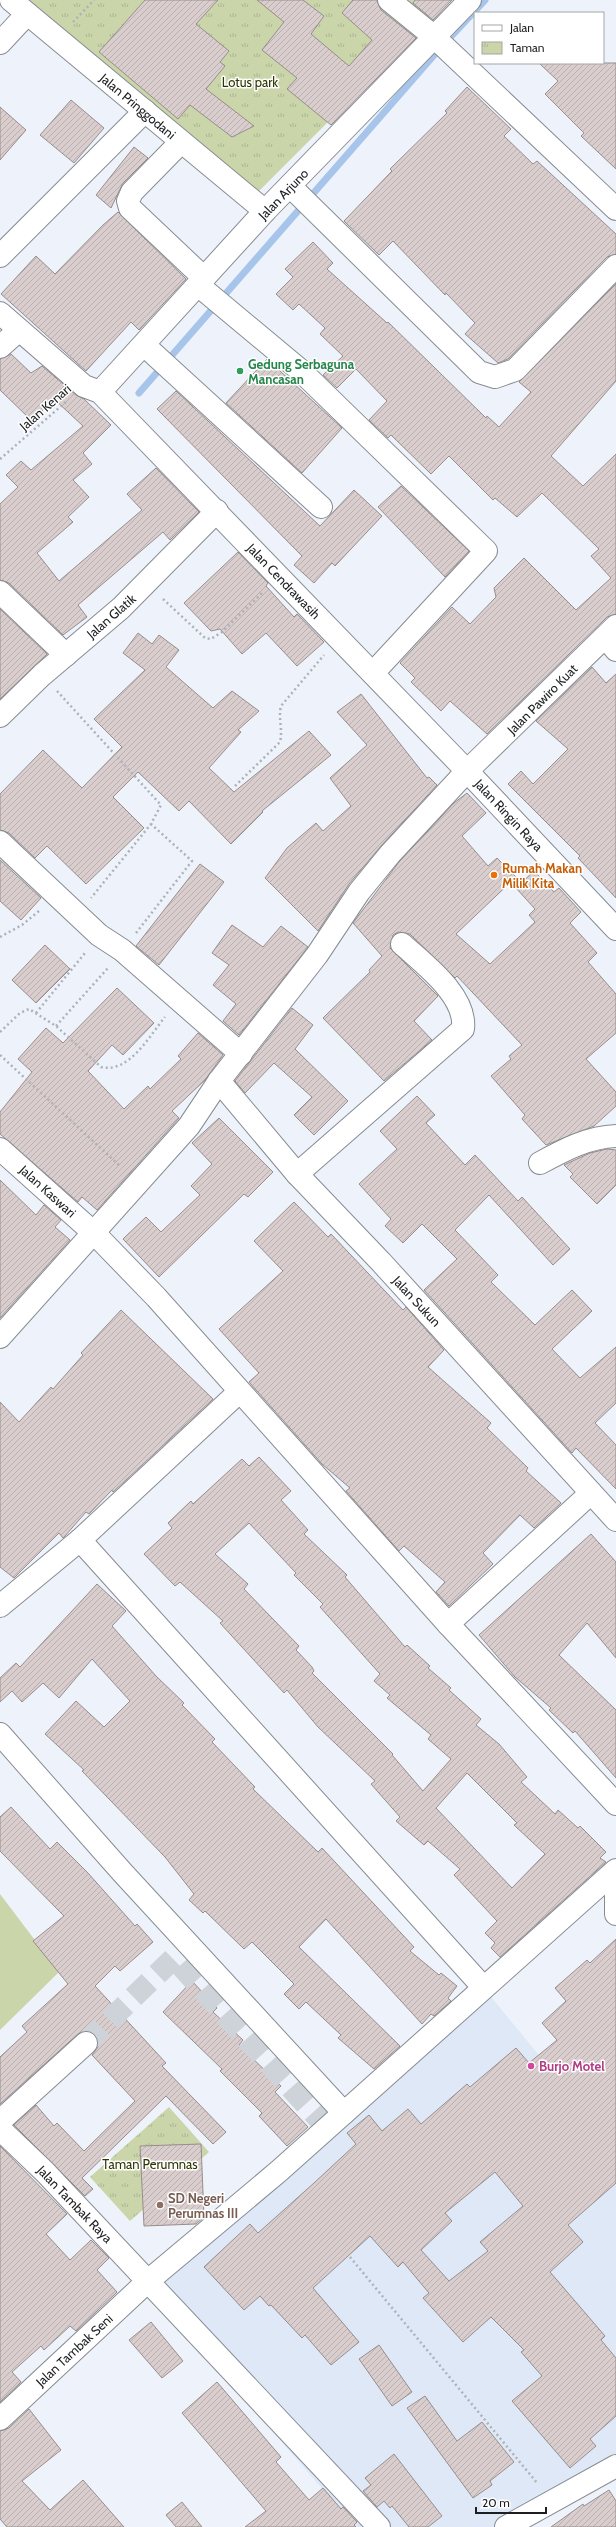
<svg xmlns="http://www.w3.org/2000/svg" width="616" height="2527" viewBox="0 0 616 2527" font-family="Cabin,sans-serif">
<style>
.built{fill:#dee8f7}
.green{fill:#cad5aa}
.park{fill:url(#park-tufts)}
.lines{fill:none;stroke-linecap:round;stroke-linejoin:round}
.stream{stroke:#a7c5ea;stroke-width:7}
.building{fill:url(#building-hatch);stroke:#978d8c;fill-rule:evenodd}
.minor-tunnel{stroke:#ced3da;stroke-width:22;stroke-dasharray:22 11;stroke-linecap:butt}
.minor-casing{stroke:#878c93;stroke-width:24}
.major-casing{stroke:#878c93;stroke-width:24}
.path{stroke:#aeb2b8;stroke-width:2.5;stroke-dasharray:2 3;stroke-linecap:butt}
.minor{stroke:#fff;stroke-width:22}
.major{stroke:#fff;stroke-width:22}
.leisure-dot{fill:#2e9e5b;stroke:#fff;stroke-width:1.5}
.food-dot{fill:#e8710a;stroke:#fff;stroke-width:1.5}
.hotel-dot{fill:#d1479c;stroke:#fff;stroke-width:1.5}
.education-dot{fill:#8d6e63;stroke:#fff;stroke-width:1.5}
.labels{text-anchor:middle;stroke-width:3;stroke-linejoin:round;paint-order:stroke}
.park-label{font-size:13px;fill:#2e3601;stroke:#fff}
.street-label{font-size:13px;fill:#1c1e21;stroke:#fff}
.leisure-label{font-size:13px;font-weight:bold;fill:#27864d;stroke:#fff;text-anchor:start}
.food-label{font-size:13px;font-weight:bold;fill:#c56008;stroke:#fff;text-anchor:start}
.hotel-label{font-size:13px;font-weight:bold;fill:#b23c85;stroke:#fff;text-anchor:start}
.education-label{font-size:13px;font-weight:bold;fill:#785e54;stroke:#fff;text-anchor:start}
</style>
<defs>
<pattern id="park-tufts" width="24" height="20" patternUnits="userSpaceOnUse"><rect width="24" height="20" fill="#cad5aa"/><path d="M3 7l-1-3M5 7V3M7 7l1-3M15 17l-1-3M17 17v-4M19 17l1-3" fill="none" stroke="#adb692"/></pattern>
<pattern id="building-hatch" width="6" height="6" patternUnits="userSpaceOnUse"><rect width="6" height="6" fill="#d9cecd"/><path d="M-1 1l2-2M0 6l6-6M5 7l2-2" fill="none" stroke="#bab0b0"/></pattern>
</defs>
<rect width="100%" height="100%" fill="#eef3fb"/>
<polygon class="built" points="483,1987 616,2149 616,2468 517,2527 355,2527 154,2293"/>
<polygon class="green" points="0,1894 59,1972 0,2030"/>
<g class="park">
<polygon points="26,0 450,0 255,195"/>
<polygon points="169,2107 209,2152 130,2221 90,2177"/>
</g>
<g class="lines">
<polyline class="stream" points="139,393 442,46 485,0"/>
</g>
<g class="building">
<polygon points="145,0 218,0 196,24 229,51 220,62 225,66 206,89 254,126 232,137 190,105 178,119 99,52"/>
<polygon points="257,0 303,0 324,16 311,34 349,66 372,40 342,13 353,0 377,0 381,10 416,38 331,125 287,89 297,78 262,50 284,22"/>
<polygon points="415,0 452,0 433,20 413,3"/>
<polygon points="539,63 616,63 616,169 581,136 584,133 545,94 558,81"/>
<polygon points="467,87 511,129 504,136 533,164 537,161 616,234 616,254 607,257 508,359 498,363 465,334 475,323 446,293 445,295 393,241 379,255 344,221 392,171 390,169 447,113 445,111"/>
<polygon points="71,100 104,128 74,163 40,135"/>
<polygon points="0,107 26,130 0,160"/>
<polygon points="134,147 148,158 123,183 111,208 96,195"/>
<polygon points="118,212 186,279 139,330 131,322 86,371 1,294 36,256 55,274 103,225"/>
<polygon points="313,242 333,263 327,269 387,323 388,322 486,418 487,416 499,427 531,392 519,382 616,284 616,381 551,456 583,486 616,454 616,614 607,617 487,734 450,701 441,711 411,682 415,678 400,663 452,607 470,624 496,597 494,588 524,558 576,610 611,578 591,556 599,549 542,493 517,517 495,498 493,500 449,456 431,474 391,435 388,438 369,420 387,401 356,369 337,388 323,375 343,356 320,334 325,328 299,304 293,310 276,294 293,277 285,269"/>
<polygon points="11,354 31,373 42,366 76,395 84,399 111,425 83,453 92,464 73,480 89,497 68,517 73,522 37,553 59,581 142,510 127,494 156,468 199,512 170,540 163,532 78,605 87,617 63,635 9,583 0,580 0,504 18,487 6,475 21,461 31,470 83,426 54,399 32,421 0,390 0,359"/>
<polygon points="267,359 342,428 302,473 226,403"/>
<polygon points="176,391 320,526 354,490 382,516 335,566 332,563 314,583 294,565 302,556 157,409"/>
<polygon points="401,486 469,551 445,577 378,507"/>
<polygon points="238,552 268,583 266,586 294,617 297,614 324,642 297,666 266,633 242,654 220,629 211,631 184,603"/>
<polygon points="0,609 47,654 0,699"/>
<polygon points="138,633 152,644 159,635 179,650 166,667 213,708 232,691 259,711 238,730 241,732 209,768 234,792 309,731 331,755 262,811 263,812 231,844 189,801 179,811 138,772 113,797 144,828 86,884 47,846 35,858 9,833 0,830 0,794 43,750 82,788 122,747 94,719 145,670 123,653"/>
<polygon points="592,667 606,683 616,674 616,898 578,858 580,856 508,784 521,771 533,784 568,749 536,721"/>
<polygon points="361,694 427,778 429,777 437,785 381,846 349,884 318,931 265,878 287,848 316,823 323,831 351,806 330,778 367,745 337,712"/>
<polygon points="467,793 486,813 462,836 488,866 497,858 516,877 456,934 490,964 535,922 529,915 535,909 516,888 534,871 554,892 559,888 581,912 570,923 597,953 588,962 616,994 616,1033 586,1059 616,1092 616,1106 594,1126 546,1145 522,1119 525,1115 491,1076 511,1059 509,1056 522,1045 457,976 455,978 410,934 398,932 393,935 390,948 438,996 414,1021 432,1040 384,1081 323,1018 370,972 369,970 382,956 353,923 399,862 454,803"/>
<polygon points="0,860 41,898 21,920 0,901"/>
<polygon points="200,864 224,882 159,965 136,946"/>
<polygon points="232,925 263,947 281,926 308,947 239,1035 223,1021 236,1004 213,985 229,965 212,953"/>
<polygon points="45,945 70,969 36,1003 12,980"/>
<polygon points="117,988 154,1023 123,1055 112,1045 88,1071 124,1109 148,1086 150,1089 181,1059 178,1056 198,1033 223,1055 205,1080 172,1111 179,1118 97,1210 82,1197 78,1202 0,1134 0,1112 32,1072 18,1059 46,1028 63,1043"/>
<polygon points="292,1008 313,1025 295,1049 348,1101 314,1135 294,1115 312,1097 274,1063 245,1093 235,1081"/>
<polygon points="417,1096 435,1115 426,1123 465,1165 475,1155 518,1201 522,1197 570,1249 553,1265 489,1195 455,1230 498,1275 491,1282 535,1325 572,1290 592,1311 552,1349 580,1378 616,1347 616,1403 595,1423 616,1445 616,1489 576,1448 572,1453 424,1290 457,1259 422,1224 403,1243 385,1226 391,1219 359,1184 397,1149 380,1131"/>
<polygon points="219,1118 273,1172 248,1197 244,1194 159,1277 123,1239 146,1217 161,1232 200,1195 191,1186 212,1164 192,1143"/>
<polygon points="607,1149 616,1150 616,1185 597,1204 570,1177 573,1174 564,1165 590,1153"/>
<polygon points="0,1180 36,1215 44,1205 61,1220 55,1227 70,1240 0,1318"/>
<polygon points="294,1202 328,1237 331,1234 403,1310 406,1307 444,1350 428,1367 491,1423 487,1428 528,1468 526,1471 561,1503 534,1528 520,1515 483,1553 493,1564 449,1606 436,1592 445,1582 404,1546 399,1551 346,1491 350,1488 322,1464 249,1382 259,1373 219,1329 283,1271 254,1241"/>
<polygon points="121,1310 213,1399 113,1492 112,1490 89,1514 86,1512 65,1536 63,1538 59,1533 14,1578 0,1567 0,1402 19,1422 51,1387 53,1389 83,1355 81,1353"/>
<path d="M 259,1457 L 291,1491 L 281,1500 L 308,1530 L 304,1534 L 347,1575 L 345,1577 L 405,1647 L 407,1645 L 430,1666 L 428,1668 L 451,1688 L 449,1690 L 481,1719 L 476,1725 L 499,1744 L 527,1777 L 521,1782 L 555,1814 L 558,1810 L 578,1828 L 580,1826 L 606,1852 L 600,1858 L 606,1862 L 500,1957 L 491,1948 L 495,1943 L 485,1933 L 497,1921 L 454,1875 L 460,1869 L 428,1841 L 424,1845 L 396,1821 L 400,1817 L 371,1784 L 375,1781 L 318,1727 L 287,1690 L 284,1693 L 220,1623 L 223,1621 L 180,1582 L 175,1586 L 144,1554 L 172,1528 L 168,1523 L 191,1501 L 193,1504 L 242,1459 L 249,1466 ZM 249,1523 L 296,1573 L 294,1575 L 323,1604 L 320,1607 L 380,1674 L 374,1681 L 390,1695 L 387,1698 L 431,1735 L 428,1739 L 451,1759 L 423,1791 L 392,1755 L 393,1754 L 312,1673 L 314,1671 L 312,1667 L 296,1650 L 299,1646 L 244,1589 L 248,1584 L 215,1554 ZM 467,1773 L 517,1823 L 514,1825 L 545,1854 L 512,1888 L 436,1808 Z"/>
<polygon points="591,1534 616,1562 616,1658 587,1623 559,1655 616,1710 616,1778 575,1731 573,1733 549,1710 551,1708 515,1677 479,1635"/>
<polygon points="97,1584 126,1611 112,1626 156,1676 184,1703 182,1705 215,1739 212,1742 255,1787 253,1789 318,1852 322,1848 414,1947 410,1951 439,1975 441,1973 457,1986 448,1998 451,2001 434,2016 431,2014 422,2024 326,1919 299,1947 400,2046 374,2069 338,2038 341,2035 306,2002 299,2009 284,1994 294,1984 252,1942 244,1949 205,1911 203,1913 189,1900 194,1894 165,1857 82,1771 84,1770 45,1734 76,1701 104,1727 130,1701 92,1659 59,1698 43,1683 22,1702 12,1691 0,1702 0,1678 16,1663 20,1667"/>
<polygon points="11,1807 50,1849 57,1842 88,1873 135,1926 137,1924 153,1942 120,1971 115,1966 95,1986 166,2063 162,2066 226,2132 213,2144 166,2096 82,2178 93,2189 85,2196 14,2125 36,2105 54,2126 57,2123 84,2151 135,2101 92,2055 98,2047 98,2040 95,2034 84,2031 78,2034 0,2104 0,2057 27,2032 22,2026 68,1984 33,1941 64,1916 0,1851 0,1817"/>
<path d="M 616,1939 L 616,2183 L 568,2225 L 583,2242 L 550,2272 L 605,2336 L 601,2340 L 616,2358 L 616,2416 L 590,2439 L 596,2446 L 570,2468 L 512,2401 L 542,2376 L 521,2352 L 524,2350 L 491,2317 L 463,2342 L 423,2298 L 429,2293 L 403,2262 L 398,2267 L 370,2236 L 313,2288 L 359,2342 L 331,2365 L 305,2335 L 302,2338 L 271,2305 L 269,2306 L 260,2296 L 244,2310 L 204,2267 L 250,2224 L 258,2233 L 314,2183 L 356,2144 L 347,2133 L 369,2115 L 382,2131 L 408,2109 L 421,2124 L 467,2084 L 470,2087 L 516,2048 L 529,2063 L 557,2040 L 542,2023 L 566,2001 L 555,1988 L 587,1960 L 590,1963 ZM 495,2172 L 523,2206 L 480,2242 L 488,2251 L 449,2281 L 421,2250 L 452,2221 L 445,2213 Z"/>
<polygon points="192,1981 217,2008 213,2012 243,2040 239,2045 281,2086 275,2092 308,2127 287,2146 259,2116 262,2113 220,2071 222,2069 163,2012"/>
<polygon points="201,2144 204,2217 196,2224 144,2226 140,2146"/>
<polygon points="0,2146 67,2214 46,2234 70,2260 91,2240 109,2258 97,2270 117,2292 76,2331 70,2326 44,2350 41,2346 12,2372 21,2382 0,2402"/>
<polygon points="151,2322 183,2361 162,2378 129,2340"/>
<polygon points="379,2345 412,2392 392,2406 359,2359"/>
<polygon points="217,2382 281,2457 276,2462 309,2500 323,2488 341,2509 343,2507 357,2522 354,2525 356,2527 245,2527 266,2511 182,2413"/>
<polygon points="425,2396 457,2441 482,2422 514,2462 490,2481 492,2485 473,2498 407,2408"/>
<polygon points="29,2409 61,2450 22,2481 50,2510 83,2480 124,2527 7,2527 0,2519 0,2431 9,2428"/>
<polygon points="394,2454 442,2516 428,2527 409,2527 392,2506 390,2508 384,2501 377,2507 363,2491 371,2485 365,2478"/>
<polygon points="609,2490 616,2501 616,2527 551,2527 583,2504 584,2506"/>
<polygon points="182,2502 202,2527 176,2527 166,2515"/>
</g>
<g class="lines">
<polyline class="minor-tunnel" points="86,2043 174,1958 327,2128"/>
<g class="minor-casing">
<g id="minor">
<polyline points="11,0 265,211"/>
<polyline points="389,0 432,35 616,209"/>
<polyline points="0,43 27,14"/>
<polyline points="181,142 132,192 128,201 130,208 204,278"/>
<polyline points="290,186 479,372 495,377 515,370 616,266"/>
<polyline points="0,256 145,111"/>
<polyline points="198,285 300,370 486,551 373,673"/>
<polyline points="0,313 84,386 100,392 467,771 390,854 359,892 317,955 219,1081 189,1126 0,1337"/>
<polyline points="144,345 321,507"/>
<polyline points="0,347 18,331"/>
<polyline points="100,392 265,211 470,0"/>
<polyline points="0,592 66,655"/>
<polyline points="605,637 616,650"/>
<polyline points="0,716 42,675 121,608 217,511"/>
<polyline points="0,842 99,935 122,950 241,1054"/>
<polyline points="219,1081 297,1174 381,1262 616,1520"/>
<polyline points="0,1149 95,1234 156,1297 448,1624 616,1804"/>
<path d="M 540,1163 C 564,1150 588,1137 616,1136"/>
<path d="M 297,1174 L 463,1029 C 467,996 425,965 402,944"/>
<polyline points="80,1540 483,1987"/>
<polyline points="0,1606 80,1540 239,1392"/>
<polyline points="448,1624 591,1493"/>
<polyline points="0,1734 122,1872 344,2113"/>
<polyline points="616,1894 616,1914"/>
<polyline points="0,2121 86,2043"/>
<polyline points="0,2129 45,2172 379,2527"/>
<polyline points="0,2419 148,2281 279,2171 616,1870"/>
</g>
</g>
<g class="major-casing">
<g id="major">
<polyline points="616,626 467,771 616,929"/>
<polyline points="506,2527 616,2466"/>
</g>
</g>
<g class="path">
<polyline points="73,22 94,0"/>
<polyline points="0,459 67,401"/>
<polyline points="163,599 205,638 211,639 222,632 262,593"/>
<polyline points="57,691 161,805 151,824 91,898"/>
<path d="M 235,786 L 280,742 C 283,730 278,718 281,706 L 324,655"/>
<polyline points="136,933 192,861 151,824"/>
<polyline points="0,937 22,925 39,911"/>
<polyline points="36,1013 85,953"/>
<polyline points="56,1026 108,968"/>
<path d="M 0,1032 L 20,1013 L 29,1009 L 56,1026 L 101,1067 C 129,1074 150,1035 165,1017"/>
<polyline points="0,1055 121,1167"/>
<polyline points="350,2257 538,2484"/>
</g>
<use href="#minor" class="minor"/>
<use href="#major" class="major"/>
</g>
<circle class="leisure-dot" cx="240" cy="371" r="4"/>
<circle class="food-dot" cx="494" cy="875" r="4"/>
<circle class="hotel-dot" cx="531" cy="2066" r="4"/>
<circle class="education-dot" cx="160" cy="2205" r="4"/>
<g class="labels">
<g class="park-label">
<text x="250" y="87">Lotus park</text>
<text x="150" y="2169">Taman Perumnas</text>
</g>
<g class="street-label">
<text transform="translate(138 106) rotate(40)" y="5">Jalan Pringgodani</text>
<text transform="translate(283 194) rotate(-46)" y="5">Jalan Arjuno</text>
<text transform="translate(45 407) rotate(-41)" y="5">Jalan Kenari</text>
<text transform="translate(284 581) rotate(46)" y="5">Jalan Cendrawasih</text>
<text transform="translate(111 616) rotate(-41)" y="5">Jalan Glatik</text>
<text transform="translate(542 699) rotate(-45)" y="5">Jalan Pawiro Kuat</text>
<text transform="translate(509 815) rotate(47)" y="5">Jalan Ringin Raya</text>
<text transform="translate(48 1191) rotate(42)" y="5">Jalan Kaswari</text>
<text transform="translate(417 1301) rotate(47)" y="5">Jalan Sukun</text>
<text transform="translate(75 2204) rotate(46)" y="5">Jalan Tambak Raya</text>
<text transform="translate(74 2350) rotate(-43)" y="5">Jalan Tambak Seni</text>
</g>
<g class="leisure-label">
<text x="248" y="369">Gedung Serbaguna<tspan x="248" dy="15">Mancasan</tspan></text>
</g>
<g class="food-label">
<text x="502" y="873">Rumah Makan<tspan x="502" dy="15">Milik Kita</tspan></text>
</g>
<g class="hotel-label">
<text x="539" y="2071">Burjo Motel</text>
</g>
<g class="education-label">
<text x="168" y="2203">SD Negeri<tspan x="168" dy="15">Perumnas III</tspan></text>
</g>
</g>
<rect x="474" y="12" width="130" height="52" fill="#ffffff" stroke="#a4a5a6"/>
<rect x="482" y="25" width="20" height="6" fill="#ffffff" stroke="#a4a5a6"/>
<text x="510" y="32" font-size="12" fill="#1c1e21">Jalan</text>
<rect x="482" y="42" width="20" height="12" fill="url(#park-tufts)" stroke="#a4a5a6"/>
<text x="510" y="52" font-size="12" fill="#1c1e21">Taman</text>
<path d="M476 2507v6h70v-6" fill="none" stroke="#1c1e21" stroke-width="2"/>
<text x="482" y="2507" font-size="12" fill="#1c1e21" stroke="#ffffff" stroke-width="3" paint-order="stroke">20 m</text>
</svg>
